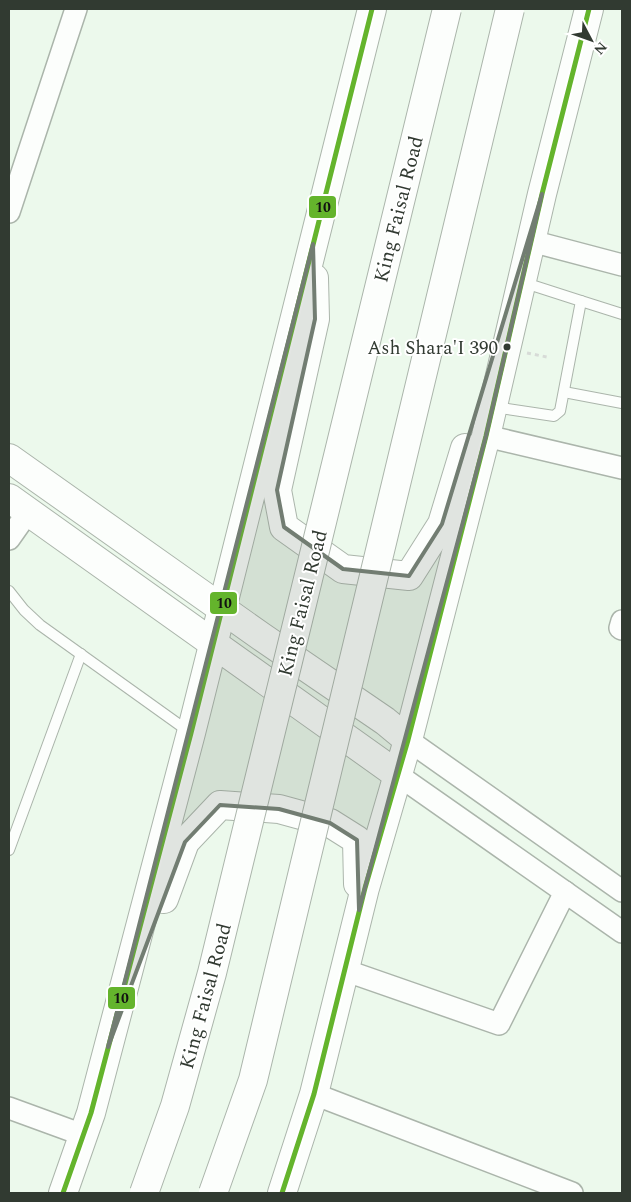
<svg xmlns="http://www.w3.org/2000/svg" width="631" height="1202" viewBox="0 0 631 1202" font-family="Spectral,serif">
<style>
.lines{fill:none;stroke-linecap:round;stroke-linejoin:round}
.service-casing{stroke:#abb5ab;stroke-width:12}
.minor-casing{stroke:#abb5ab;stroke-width:24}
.secondary-casing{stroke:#abb5ab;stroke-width:30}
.path{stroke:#d7dbd7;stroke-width:3;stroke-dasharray:4 4;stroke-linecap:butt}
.service{stroke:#fcfefc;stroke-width:10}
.minor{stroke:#fcfefc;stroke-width:21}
.secondary{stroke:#fcfefc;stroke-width:28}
.trunk-bridge-casing{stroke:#abb5ab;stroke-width:30;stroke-linecap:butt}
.trunk-bridge{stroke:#fcfefc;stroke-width:28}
.bus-1-casing{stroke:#fff;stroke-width:9}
.bus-1{stroke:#64b42c;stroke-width:5}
.marked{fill:#727d72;fill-opacity:0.2;stroke:#727d72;stroke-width:4;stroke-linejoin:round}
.bus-dot{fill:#313a31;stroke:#fff;stroke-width:2}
.labels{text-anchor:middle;stroke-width:4;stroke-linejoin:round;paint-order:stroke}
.bus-label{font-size:19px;fill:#313a31;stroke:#fff;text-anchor:end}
.street-label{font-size:20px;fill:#313a31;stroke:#fff}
.line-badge{stroke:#fff;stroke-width:2}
.pale-badge-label{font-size:14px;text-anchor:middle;font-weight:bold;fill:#111}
</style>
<rect width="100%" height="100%" fill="#ecf9ec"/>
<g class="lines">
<g class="service-casing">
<g id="service">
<polyline points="581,301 622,314"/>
<polyline points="564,392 622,403"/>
<polyline points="494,407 554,416 560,411 581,301 522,282"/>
<polyline points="9,591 24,610 40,625 188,731"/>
<polyline points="9,850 81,654"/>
</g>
</g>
<g class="minor-casing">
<g id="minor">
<polyline points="9,212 76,9"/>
<polyline points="531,241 622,265"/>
<polyline points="486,436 622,468"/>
<polyline points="9,539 28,512"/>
<polyline points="622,621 620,628 622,629"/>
<polyline points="408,740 622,891"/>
<polyline points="398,775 622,932"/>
<polyline points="344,970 499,1024 565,892"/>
<polyline points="314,1094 572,1193"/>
<polyline points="9,1108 83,1135"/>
</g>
</g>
<g class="secondary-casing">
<g id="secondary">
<polyline points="314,278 315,319 277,490 284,527 343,569 409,576 442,524 465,448"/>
<polyline points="9,458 262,637 385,721 408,740"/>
<polyline points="9,498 398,775"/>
<polyline points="164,899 185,842 220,805 279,809 330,823 357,840 358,884"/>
<polyline points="63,1193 91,1113 191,733 372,9"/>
<polyline points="282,1193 314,1094 365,888 408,740 486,436 542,194 589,9"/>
</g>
</g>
<polyline class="path" points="527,353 547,357"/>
<use href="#service" class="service"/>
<use href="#minor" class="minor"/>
<use href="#secondary" class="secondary"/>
<g class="trunk-bridge-casing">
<g id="trunk-bridge">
<polyline points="144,1193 175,1106 212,973 447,9"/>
<polyline points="213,1193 253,1080 510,9"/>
</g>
</g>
<use href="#trunk-bridge" class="trunk-bridge"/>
<g class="bus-1-casing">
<g id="bus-1">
<polyline points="63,1193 91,1113 191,733 372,9"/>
<polyline points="282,1193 314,1094 365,888 408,740 486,436 542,194 589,9"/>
</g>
</g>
<use href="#bus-1" class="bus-1"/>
</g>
<path class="marked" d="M 542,194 L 486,436 L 359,910 L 357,840 L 330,823 L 279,809 L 220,805 L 185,842 L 108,1047 L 313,244 L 315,319 L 277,490 L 284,527 L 343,569 L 409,576 L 442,524 Z"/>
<circle class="bus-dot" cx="507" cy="347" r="4.5"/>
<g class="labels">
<g class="bus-label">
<text x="498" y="354">Ash Shara'I 390</text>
</g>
<g class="street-label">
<text transform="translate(398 209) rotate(-76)" y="7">King Faisal Road</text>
<text transform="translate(302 603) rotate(-76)" y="7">King Faisal Road</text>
<text transform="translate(205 996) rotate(-75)" y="7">King Faisal Road</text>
</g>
</g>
<g class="line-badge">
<rect x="308" y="195" width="29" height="24" rx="5" fill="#64b42c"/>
<rect x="209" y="591" width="29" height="24" rx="5" fill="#64b42c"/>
<rect x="107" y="986" width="29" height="24" rx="5" fill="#64b42c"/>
</g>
<g class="pale-badge-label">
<text x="323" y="212">10</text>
<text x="224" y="608">10</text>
<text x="121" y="1003">10</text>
</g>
<rect width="631" height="1202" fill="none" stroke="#313a31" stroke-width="20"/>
<g transform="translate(591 40) rotate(131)" stroke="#ffffff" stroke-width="4" paint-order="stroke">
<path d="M0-4L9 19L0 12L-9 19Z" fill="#313a31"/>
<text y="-8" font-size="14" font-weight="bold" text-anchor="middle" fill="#313a31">N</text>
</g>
</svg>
